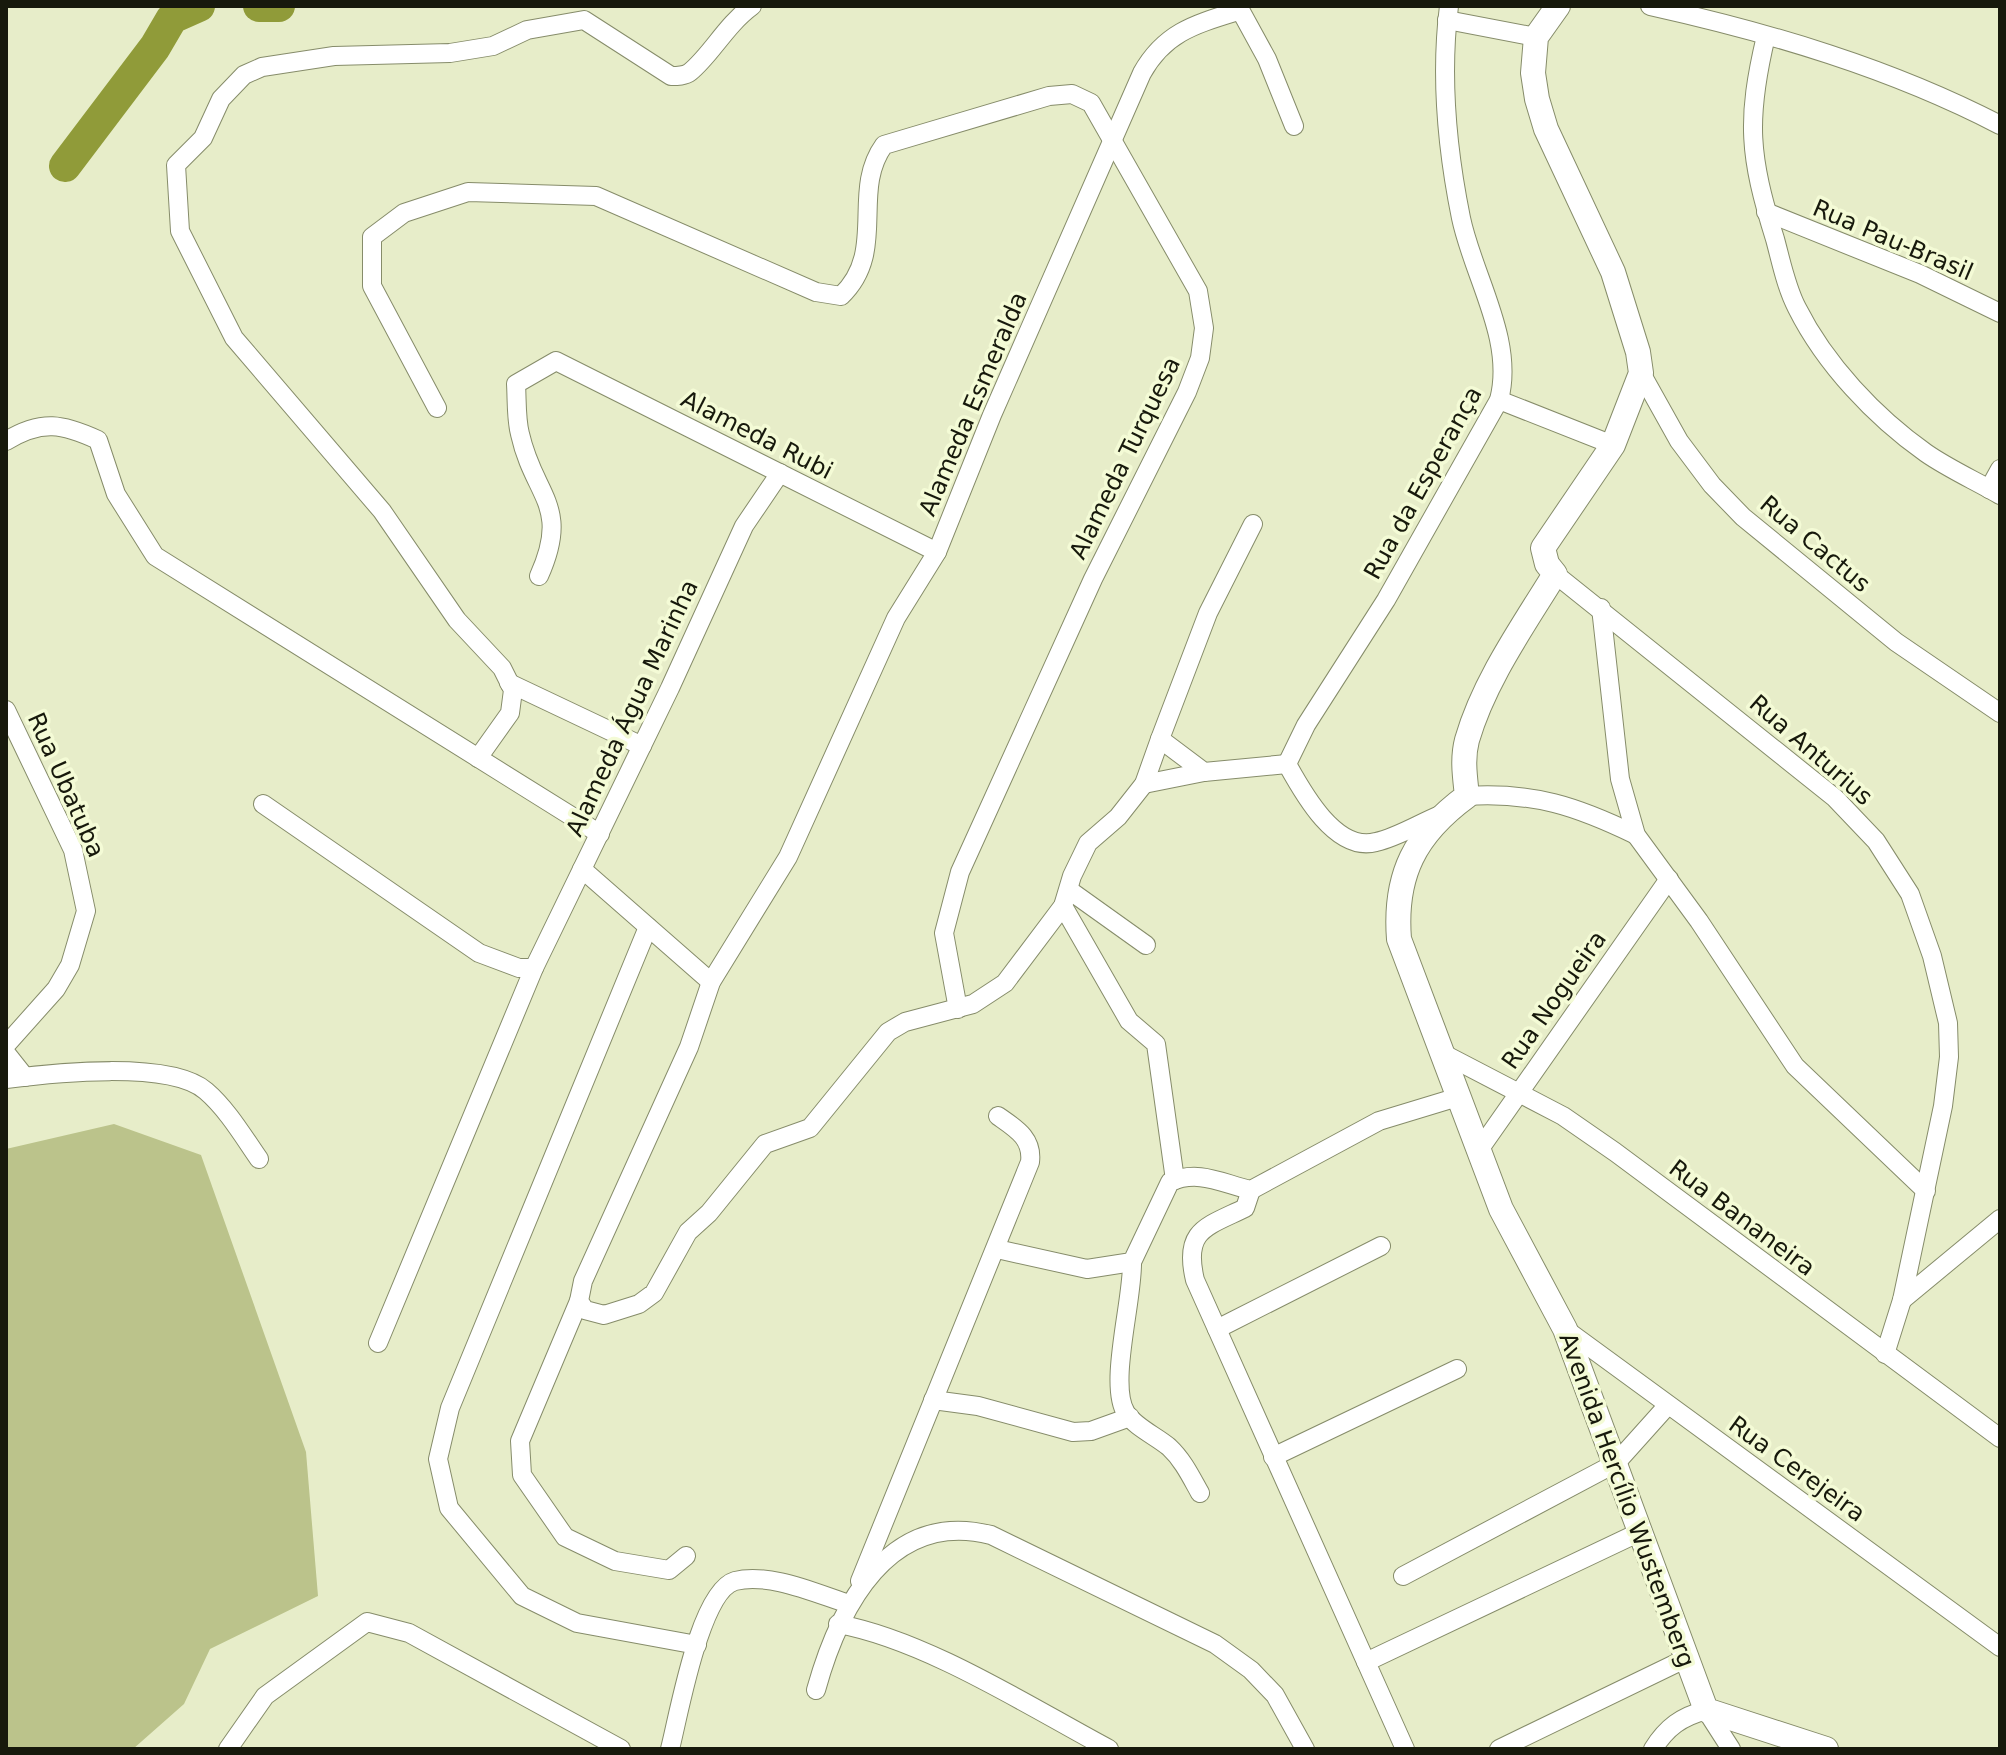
<svg xmlns="http://www.w3.org/2000/svg" width="2006" height="1755" viewBox="0 0 2006 1755" font-family="'DejaVu Sans',sans-serif">
<style>
.green{fill:#bbc38b}
.lines{fill:none;stroke-linecap:round;stroke-linejoin:round}
.river{stroke:#909b39;stroke-width:32}
.street-casing{stroke:#868c6a;stroke-width:20}
.secondary-casing{stroke:#868c6a;stroke-width:26}
.street{stroke:#fff;stroke-width:18}
.secondary{stroke:#fff;stroke-width:24}
.labels{text-anchor:middle;stroke-width:7;stroke-linejoin:round;paint-order:stroke}
.street-label{font-size:24px;fill:#17190c;stroke:#f4fbd6}
</style>
<rect width="100%" height="100%" fill="#e7edc9"/>
<polygon class="green" points="114,1124 201,1155 306,1452 318,1596 210,1649 184,1704 133,1749 6,1749 6,1149"/>
<g class="lines">
<g class="river">
<polyline points="259,6 279,6"/>
<polyline points="65,166 155,47 172,18 199,6"/>
</g>
<g class="street-casing">
<g id="street">
<polyline points="1238,6 1267,59 1294,126"/>
<path d="M 1650,6 C 1771,33 1890,68 2000,125"/>
<polyline points="1447,20 1536,37"/>
<path d="M 1766,36 C 1746,120 1749,156 1775,239 C 1781,261 1786,287 1797,308 C 1825,364 1875,417 1926,453 C 1949,469 1976,481 2000,495"/>
<polyline points="1766,212 1920,274 2000,313"/>
<polyline points="1641,373 1679,441 1712,485 1743,517 1896,642 2000,713"/>
<polyline points="1499,400 1613,445"/>
<path d="M 437,408 L 372,286 L 372,237 L 404,213 L 468,192 L 596,196 L 816,292 L 841,296 C 888,251 850,192 884,145 L 1049,96 L 1072,94 L 1091,103 L 1198,291 L 1204,328 L 1200,358 L 1187,392 L 1093,579 L 960,872 L 944,933 L 958,1009"/>
<path d="M 6,441 C 42,419 63,424 98,440 L 116,494 L 155,556 L 600,834"/>
<polyline points="1989,489 2000,469"/>
<polyline points="1253,524 1208,613 1160,739 1204,772 1287,764"/>
<polyline points="1555,574 1835,798 1876,841 1910,894 1932,956 1948,1023 1949,1057 1943,1106 1902,1300 1885,1354"/>
<path d="M 539,576 C 571,505 534,497 520,434 C 516,419 517,400 516,384 L 556,361 L 937,552"/>
<polyline points="1601,608 1620,779 1636,835 1699,921 1795,1066 1926,1191"/>
<polyline points="509,683 642,746"/>
<polyline points="6,710 73,850 86,911 70,965 56,989 6,1045"/>
<path d="M 1160,739 L 1144,784 L 1118,817 L 1088,843 L 1072,876 L 1063,906 L 1005,983 L 973,1004 L 905,1022 L 888,1032 L 810,1128 L 765,1144 L 709,1213 L 688,1232 L 654,1293 L 639,1304 L 604,1315 L 585,1310 L 579,1301 L 583,1281 L 689,1047 L 711,982 L 788,857 L 896,618 L 937,552 L 992,415 L 1142,73 C 1165,32 1196,24 1238,11"/>
<path d="M 478,758 L 510,713 L 513,690 L 502,668 L 457,620 L 382,511 L 234,338 L 180,231 L 176,165 L 203,138 L 221,99 L 244,75 L 262,67 L 334,56 L 450,53 L 493,46 L 527,30 L 584,20 L 671,76 C 677,76 685,76 690,72 C 711,55 726,25 752,6"/>
<polyline points="1144,784 1204,772"/>
<path d="M 1467,796 C 1534,792 1576,806 1636,835"/>
<polyline points="263,804 479,953 519,968 534,968"/>
<path d="M 1440,815 C 1420,823 1398,837 1376,842 C 1336,853 1303,793 1287,764 L 1306,725 L 1386,600 L 1499,400 C 1515,340 1473,276 1461,218 C 1447,149 1440,77 1449,6"/>
<polyline points="582,869 711,982"/>
<polyline points="1069,890 1146,945"/>
<polyline points="1063,906 1129,1021 1156,1044 1175,1180"/>
<polyline points="648,927 450,1408 438,1459 449,1508 522,1596 577,1623 697,1645"/>
<polyline points="6,1053 25,1077"/>
<polyline points="1444,1054 1563,1116 1615,1152 2000,1438"/>
<path d="M 6,1079 C 52,1073 170,1060 206,1091 C 227,1109 243,1136 259,1159"/>
<polyline points="1479,1150 1669,879"/>
<path d="M 1251,1190 L 1245,1208 C 1206,1227 1183,1230 1195,1280 L 1405,1749"/>
<path d="M 997,1249 L 1087,1269 L 1132,1262 L 1170,1182 C 1199,1169 1223,1184 1251,1190 L 1379,1121 L 1458,1097"/>
<path d="M 1132,1262 C 1133,1300 1108,1385 1126,1413 C 1135,1427 1156,1436 1169,1447 C 1183,1460 1191,1477 1200,1493"/>
<polyline points="1902,1300 2000,1219"/>
<polyline points="579,1301 520,1441 522,1475 565,1537 615,1561 669,1570 686,1556"/>
<polyline points="1217,1329 1381,1246"/>
<polyline points="1565,1329 2000,1647"/>
<polyline points="378,1343 534,968 670,688 744,526 780,473"/>
<polyline points="933,1400 978,1406 1073,1432 1091,1431 1130,1417"/>
<polyline points="1273,1457 1457,1369"/>
<polyline points="1403,1576 1616,1463 1668,1405"/>
<path d="M 860,1581 L 1030,1162 C 1033,1138 1015,1128 998,1116"/>
<path d="M 838,1624 C 926,1640 1030,1707 1109,1749"/>
<polyline points="1366,1662 1642,1531"/>
<path d="M 816,1690 C 839,1607 889,1509 991,1535 L 1215,1644 L 1251,1670 L 1275,1695 L 1305,1749"/>
<polyline points="228,1749 265,1696 367,1622 409,1633 621,1749"/>
<path d="M 670,1749 C 679,1714 700,1591 735,1581 C 769,1572 817,1594 849,1604"/>
<polyline points="1499,1749 1685,1659"/>
<path d="M 1653,1749 C 1667,1727 1681,1717 1706,1710 L 1731,1749"/>
</g>
</g>
<g class="secondary-casing">
<path id="secondary" d="M 1558,6 L 1536,37 L 1533,73 L 1537,99 L 1546,129 L 1613,272 L 1638,352 L 1641,373 L 1613,445 L 1543,548 L 1547,564 L 1555,574 C 1523,626 1484,681 1467,740 C 1462,759 1465,777 1467,796 C 1415,834 1394,875 1399,939 L 1501,1209 L 1565,1329 L 1706,1710 L 1826,1749"/>
</g>
<use href="#street" class="street"/>
<use href="#secondary" class="secondary"/>
</g>
<g class="labels">
<g class="street-label">
<text transform="translate(1893 240) rotate(23)" y="8">Rua Pau-Brasil</text>
<text transform="translate(973 404) rotate(-67)" y="8">Alameda Esmeralda</text>
<text transform="translate(757 435) rotate(27)" y="8">Alameda Rubi</text>
<text transform="translate(1125 458) rotate(-64)" y="8">Alameda Turquesa</text>
<text transform="translate(1423 483) rotate(-61)" y="8">Rua da Esperança</text>
<text transform="translate(1815 544) rotate(40)" y="8">Rua Cactus</text>
<text transform="translate(632 708) rotate(-65)" y="8">Alameda Água Marinha</text>
<text transform="translate(1811 750) rotate(41)" y="8">Rua Anturius</text>
<text transform="translate(66 785) rotate(66)" y="8">Rua Ubatuba</text>
<text transform="translate(1554 1000) rotate(-55)" y="8">Rua Nogueira</text>
<text transform="translate(1742 1218) rotate(37)" y="8">Rua Bananeira</text>
<text transform="translate(1797 1469) rotate(36)" y="8">Rua Cerejeira</text>
<text transform="translate(1627 1500) rotate(70)" y="8">Avenida Hercílio Wustemberg</text>
</g>
</g>
<rect width="2006" height="1755" fill="none" stroke="#17190c" stroke-width="16"/>
</svg>
